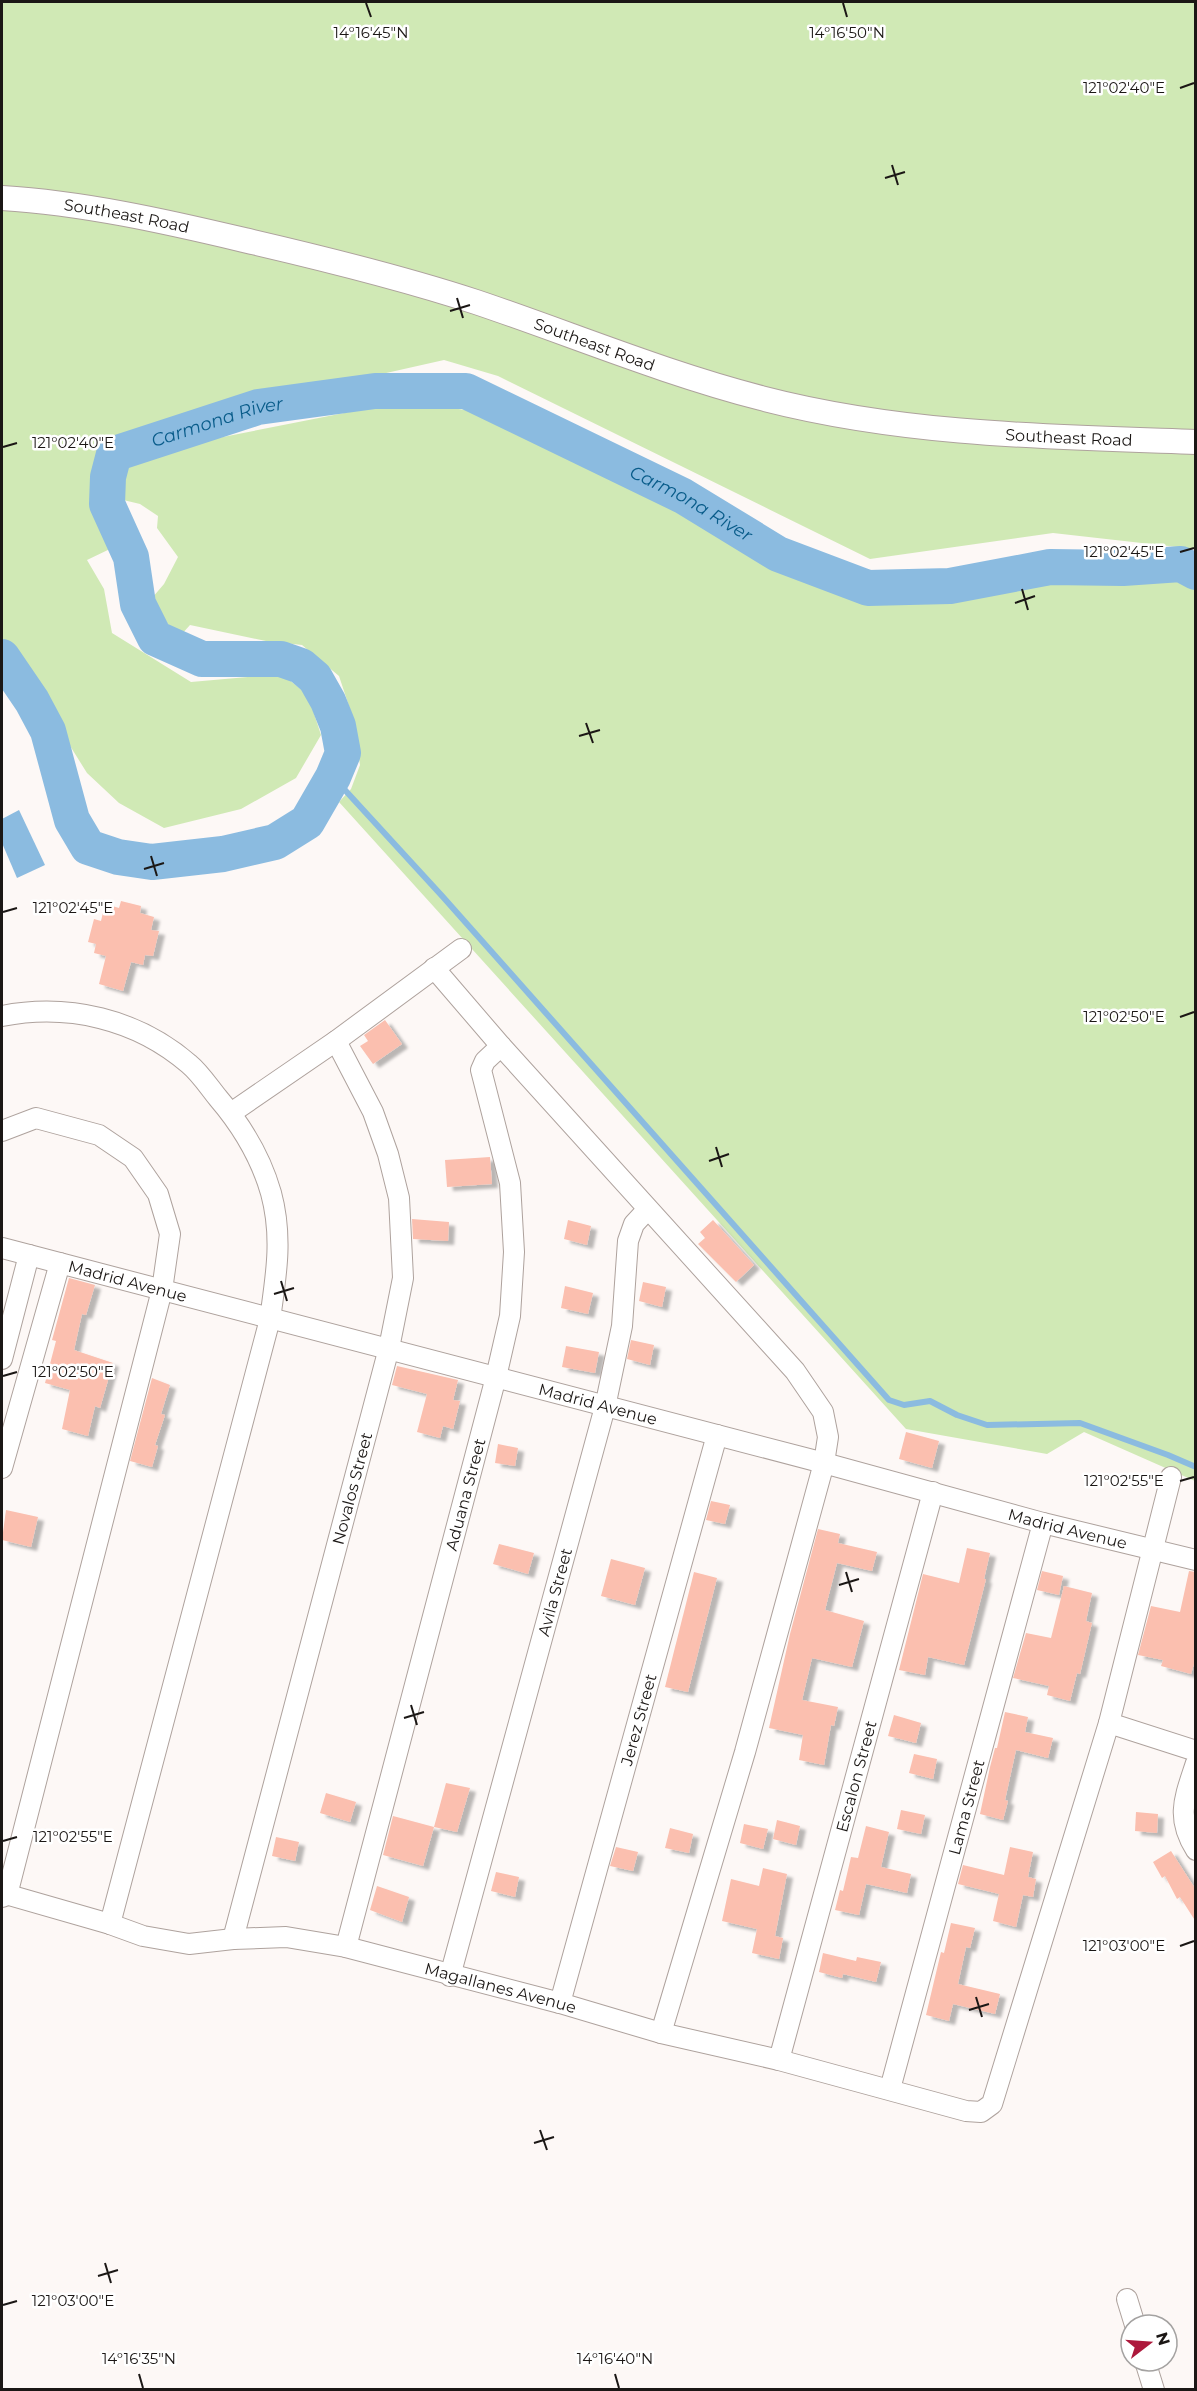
<svg xmlns="http://www.w3.org/2000/svg" width="1197" height="2391" viewBox="0 0 1197 2391" font-family="Montserrat,sans-serif">
<style>
.green{fill:#d0e9b5}
.water{fill:#8bbbe0}
.lines{fill:none;stroke-linecap:round;stroke-linejoin:round}
.stream{stroke:#8bbbe0;stroke-width:6}
.river{stroke:#8bbbe0;stroke-width:36}
.building{fill:#fbbfaf;filter:url(#shadow)}
.minor-casing{stroke:#aea29d;stroke-width:22}
.tertiary-casing{stroke:#aea29d;stroke-width:26}
.minor{stroke:#fff;stroke-width:20}
.tertiary{stroke:#fff;stroke-width:24}
.ticks{fill:none;stroke:#1b1715;stroke-width:2}
.labels{text-anchor:middle;stroke-width:5;stroke-linejoin:round;paint-order:stroke}
.street-label{font-size:16px;fill:#1b1715;stroke:#fff}
.water-label{font-size:18px;font-style:italic;fill:#095c8a;stroke:#fff}
.ticks-label{font-size:15px;text-anchor:middle;fill:#1b1715;stroke:#fff;stroke-width:5;stroke-linejoin:round;paint-order:stroke}
</style>
<defs>
<filter id="shadow"><feDropShadow dx="6" dy="4" stdDeviation="1.5" flood-color="#0004"/></filter>
</defs>
<rect width="100%" height="100%" fill="#fdf8f6"/>
<g class="green">
<polygon points="2,2 1195,2 1195,549 1053,533 870,559 498,376 444,360 222,410 106,445 97,498 97,513 107,532 112,548 87,560 104,589 112,633 191,682 282,674 308,695 321,735 296,778 241,809 164,828 119,803 87,773 2,637"/>
<polygon points="400,402 475,411 649,496 757,560 851,596 942,598 1039,580 1178,576 1195,587 1195,1481 1084,1432 1047,1454 906,1429 339,802 351,789 360,765 353,718 339,676 302,645 266,641 190,625 181,635 172,631 152,598 164,584 178,557 157,528 158,516 140,504 115,498 121,457"/>
</g>
<polygon class="water" points="19,810 45,865 17,878 2,843 2,819"/>
<g class="lines">
<polyline class="stream" points="333,777 443,897 889,1400 904,1405 930,1401 957,1415 987,1425 1080,1423 1168,1455 1196,1467"/>
<path class="river" id="s1" d="M 2,657 L 32,701 L 48,731 L 72,820 L 88,847 L 118,857 L 152,862 L 223,854 L 275,842 L 307,822 L 333,777 L 343,753 L 338,726 L 328,701 L 315,678 L 301,666 L 281,659 L 202,659 L 155,638 L 138,604 L 131,557 L 107,504 L 108,477 L 114,454 L 258,407 L 375,391 L 466,391 L 683,496 L 778,554 L 868,588 L 950,586 L 1050,567 L 1123,568 L 1181,564 L 1196,572"/>
</g>
<g class="building">
<polygon points="121,901 141,906 140,913 154,917 151,930 159,931 153,956 145,955 143,965 131,962 123,991 99,984 106,956 94,953 96,944 88,942 94,919 101,921 105,904 119,908"/>
<polygon points="385,1020 402,1044 373,1064 360,1046 368,1041 364,1035"/>
<polygon points="490,1157 492,1184 447,1187 445,1160"/>
<polygon points="412,1219 449,1222 448,1241 413,1239"/>
<polygon points="568,1220 591,1226 587,1245 564,1239"/>
<polygon points="713,1220 754,1265 736,1282 698,1244 705,1238 700,1232"/>
<polygon points="69,1278 95,1285 86,1315 82,1314 74,1350 113,1363 100,1408 95,1406 88,1436 62,1429 70,1390 45,1383 56,1341 52,1340"/>
<polygon points="643,1282 666,1287 662,1307 639,1301"/>
<polygon points="565,1286 593,1293 588,1314 561,1308"/>
<polygon points="631,1340 654,1345 650,1365 627,1359"/>
<polygon points="566,1346 599,1352 595,1373 562,1367"/>
<polygon points="397,1366 458,1380 453,1400 460,1401 453,1429 443,1426 440,1438 417,1432 427,1394 392,1385"/>
<polygon points="152,1378 170,1385 161,1414 165,1415 155,1445 158,1446 152,1467 130,1461"/>
<polygon points="906,1432 939,1441 932,1468 899,1459"/>
<polygon points="498,1444 518,1448 515,1466 495,1463"/>
<polygon points="711,1501 730,1505 725,1524 706,1520"/>
<polygon points="6,1510 38,1517 31,1547 2,1540"/>
<polygon points="818,1529 840,1534 838,1543 877,1552 872,1571 837,1563 825,1610 864,1621 852,1667 812,1658 802,1700 838,1707 834,1726 831,1725 824,1765 799,1760 803,1735 769,1728 790,1634"/>
<polygon points="499,1544 534,1553 528,1574 493,1564"/>
<polygon points="967,1548 990,1553 984,1579 986,1579 964,1665 928,1657 925,1675 899,1670 923,1574 959,1583"/>
<polygon points="611,1559 645,1568 635,1605 601,1596"/>
<polygon points="1042,1571 1063,1576 1059,1595 1037,1590"/>
<polygon points="1189,1571 1196,1572 1196,1657 1191,1674 1161,1666 1163,1660 1138,1655 1151,1606 1180,1612"/>
<polygon points="694,1572 717,1578 688,1692 665,1687"/>
<polygon points="1064,1586 1092,1593 1086,1621 1092,1623 1080,1674 1077,1673 1070,1701 1047,1695 1049,1686 1013,1678 1026,1633 1051,1638"/>
<polygon points="1005,1712 1028,1717 1025,1732 1053,1738 1048,1758 1016,1750 1005,1800 1008,1801 1003,1820 980,1814 990,1767 995,1748 997,1748"/>
<polygon points="894,1715 921,1723 916,1743 888,1736"/>
<polygon points="914,1754 937,1759 933,1779 909,1773"/>
<polygon points="446,1783 470,1788 457,1832 434,1827"/>
<polygon points="326,1793 356,1802 350,1822 320,1813"/>
<polygon points="901,1810 925,1815 921,1834 897,1829"/>
<polygon points="1136,1812 1158,1814 1157,1833 1135,1831"/>
<polygon points="393,1816 434,1827 423,1866 383,1855"/>
<polygon points="777,1820 800,1826 796,1845 773,1839"/>
<polygon points="744,1824 768,1829 763,1849 740,1843"/>
<polygon points="866,1826 889,1832 881,1867 911,1874 907,1893 866,1884 859,1915 835,1910 840,1890 843,1891 851,1857 858,1858"/>
<polygon points="670,1828 693,1834 689,1853 665,1848"/>
<polygon points="276,1837 299,1842 295,1861 272,1856"/>
<polygon points="616,1847 638,1852 633,1871 610,1866"/>
<polygon points="1010,1847 1033,1852 1028,1877 1036,1879 1033,1897 1023,1895 1016,1927 993,1921 999,1894 958,1884 963,1865 1004,1875"/>
<polygon points="1171,1851 1196,1890 1196,1922 1180,1897 1177,1899 1165,1876 1162,1878 1153,1862"/>
<polygon points="763,1868 787,1874 775,1936 783,1938 779,1959 752,1953 757,1929 722,1921 731,1879 759,1886"/>
<polygon points="496,1872 519,1877 515,1897 491,1891"/>
<polygon points="377,1886 409,1897 402,1922 370,1910"/>
<polygon points="951,1923 975,1928 970,1948 966,1947 958,1984 1000,1994 995,2014 953,2004 949,2021 926,2015 941,1952 944,1953"/>
<polygon points="823,1953 856,1961 857,1957 881,1962 876,1982 843,1974 842,1978 819,1972"/>
</g>
<g class="lines">
<g class="minor-casing">
<g id="minor">
<polyline points="434,968 501,1046 795,1371 823,1412 828,1437 824,1463 745,1752 661,2033"/>
<path d="M 2,1016 C 68,1003 137,1019 189,1064 C 200,1073 209,1087 218,1098 C 242,1126 261,1158 271,1193 C 283,1237 276,1276 270,1319 L 110,1924"/>
<polyline points="231,1113 336,1041 461,949"/>
<polyline points="2,1131 36,1118 99,1135 133,1158 158,1194 170,1234 162,1290 7,1895 2,1897"/>
<path id="s2" d="M 2,1248 L 824,1463 L 1043,1523 L 1196,1560"/>
<polyline points="2,1359 29,1255"/>
<polyline points="2,1468 60,1263"/>
<polyline points="1109,1723 1196,1751"/>
<path d="M 1196,1763 C 1185,1797 1175,1817 1196,1850"/>
<path id="s3" d="M 2,1893 L 110,1924 L 143,1936 L 189,1944 L 233,1939 L 286,1937 L 346,1947 L 560,2003 L 661,2033 L 779,2060 L 966,2111 L 981,2112 L 992,2104 L 1109,1723 L 1171,1477"/>
<path id="s4" d="M 233,1939 L 389,1348 L 403,1278 L 399,1198 L 388,1154 L 373,1112 L 336,1041"/>
<path id="s5" d="M 346,1947 L 496,1377 L 510,1316 L 514,1252 L 510,1183 L 481,1070 L 485,1061 L 501,1046"/>
<path id="s6" d="M 450,1976 L 605,1407 L 622,1326 L 628,1241 L 634,1224 L 647,1210"/>
<path id="s7" d="M 560,2003 L 717,1435"/>
<path id="s8" d="M 779,2060 L 933,1492"/>
<path id="s9" d="M 890,2089 L 1043,1523"/>
<polyline points="1127,2299 1135,2325"/>
<polyline points="1145,2361 1154,2390"/>
</g>
</g>
<g class="tertiary-casing">
<g id="tertiary">
<path id="s10" d="M 2,198 C 83,203 164,221 244,240 C 322,258 400,277 476,302 C 571,334 664,373 761,398 C 903,435 1051,437 1196,442"/>
</g>
</g>
<use href="#minor" class="minor"/>
<use href="#tertiary" class="tertiary"/>
</g>
<path class="ticks" d="M 366,3 L 371,17M 843,3 L 847,17M 1180,88 L 1194,83M 892,165 L 898,185M 885,178 L 905,172M 457,298 L 463,318M 450,311 L 470,305M 3,447 L 17,443M 1180,552 L 1194,548M 1022,589 L 1028,610M 1015,603 L 1035,596M 586,723 L 593,743M 579,736 L 600,730M 151,856 L 157,876M 144,869 L 164,863M 3,912 L 17,908M 1180,1017 L 1194,1012M 716,1147 L 722,1167M 709,1161 L 729,1154M 281,1281 L 287,1301M 274,1294 L 294,1288M 3,1376 L 17,1372M 1180,1481 L 1194,1477M 846,1572 L 852,1592M 839,1585 L 859,1579M 411,1705 L 417,1725M 404,1718 L 424,1712M 3,1841 L 17,1837M 1180,1946 L 1194,1941M 976,1997 L 982,2017M 969,2010 L 989,2004M 540,2130 L 547,2150M 534,2143 L 554,2137M 105,2263 L 111,2283M 98,2276 L 118,2270M 3,2305 L 17,2301M 139,2374 L 143,2388M 615,2374 L 619,2388"/>
<g class="labels">
<g class="street-label">
<text dy="6" stroke="none"><textPath href="#s10" startOffset="126">Southeast Road</textPath></text>
<text dy="6" stroke="none"><textPath href="#s10" startOffset="612">Southeast Road</textPath></text>
<text dy="6" stroke="none"><textPath href="#s10" startOffset="1098">Southeast Road</textPath></text>
<text dy="6" stroke="none"><textPath href="#s2" startOffset="130">Madrid Avenue</textPath></text>
<text dy="6" stroke="none"><textPath href="#s2" startOffset="616">Madrid Avenue</textPath></text>
<text dy="6" stroke="none"><textPath href="#s4" startOffset="466">Novalos Street</textPath></text>
<text dy="6" stroke="none"><textPath href="#s5" startOffset="468">Aduana Street</textPath></text>
<text dy="6" stroke="none"><textPath href="#s2" startOffset="1102">Madrid Avenue</textPath></text>
<text dy="6" stroke="none"><textPath href="#s6" startOffset="398">Avila Street</textPath></text>
<text dy="6" stroke="none"><textPath href="#s7" startOffset="294">Jerez Street</textPath></text>
<text dy="6" stroke="none"><textPath href="#s8" startOffset="294">Escalon Street</textPath></text>
<text dy="6" stroke="none"><textPath href="#s9" startOffset="292">Lama Street</textPath></text>
<text dy="6" stroke="none"><textPath href="#s3" startOffset="512">Magallanes Avenue</textPath></text>
</g>
<g class="water-label">
<text dy="6" stroke="none"><textPath href="#s1" startOffset="1071">Carmona River</textPath></text>
<text dy="6" stroke="none"><textPath href="#s1" startOffset="1575">Carmona River</textPath></text>
</g>
</g>
<g class="ticks-label">
<text x="371" y="38">14°16'45"N</text>
<text x="847" y="38">14°16'50"N</text>
<text x="1124" y="93">121°02'40"E</text>
<text x="73" y="448">121°02'40"E</text>
<text x="1124" y="557">121°02'45"E</text>
<text x="73" y="913">121°02'45"E</text>
<text x="1124" y="1022">121°02'50"E</text>
<text x="73" y="1377">121°02'50"E</text>
<text x="1124" y="1486">121°02'55"E</text>
<text x="73" y="1842">121°02'55"E</text>
<text x="1124" y="1951">121°03'00"E</text>
<text x="73" y="2306">121°03'00"E</text>
<text x="139" y="2364">14°16'35"N</text>
<text x="615" y="2364">14°16'40"N</text>
</g>
<rect width="1197" height="2391" fill="none" stroke="#1b1715" stroke-width="6"/>
<g transform="translate(1149 2343) rotate(73)"><circle r="28" fill="#ffffff" stroke="#a4a2a1" stroke-width="1.5"/>
<path d="M0-4.5L10 22L0 15L-10 22Z" fill="#ad193c"/>
<text y="-9" font-size="16" font-weight="bold" text-anchor="middle" fill="#1b1715">N</text>
</g>
</svg>
